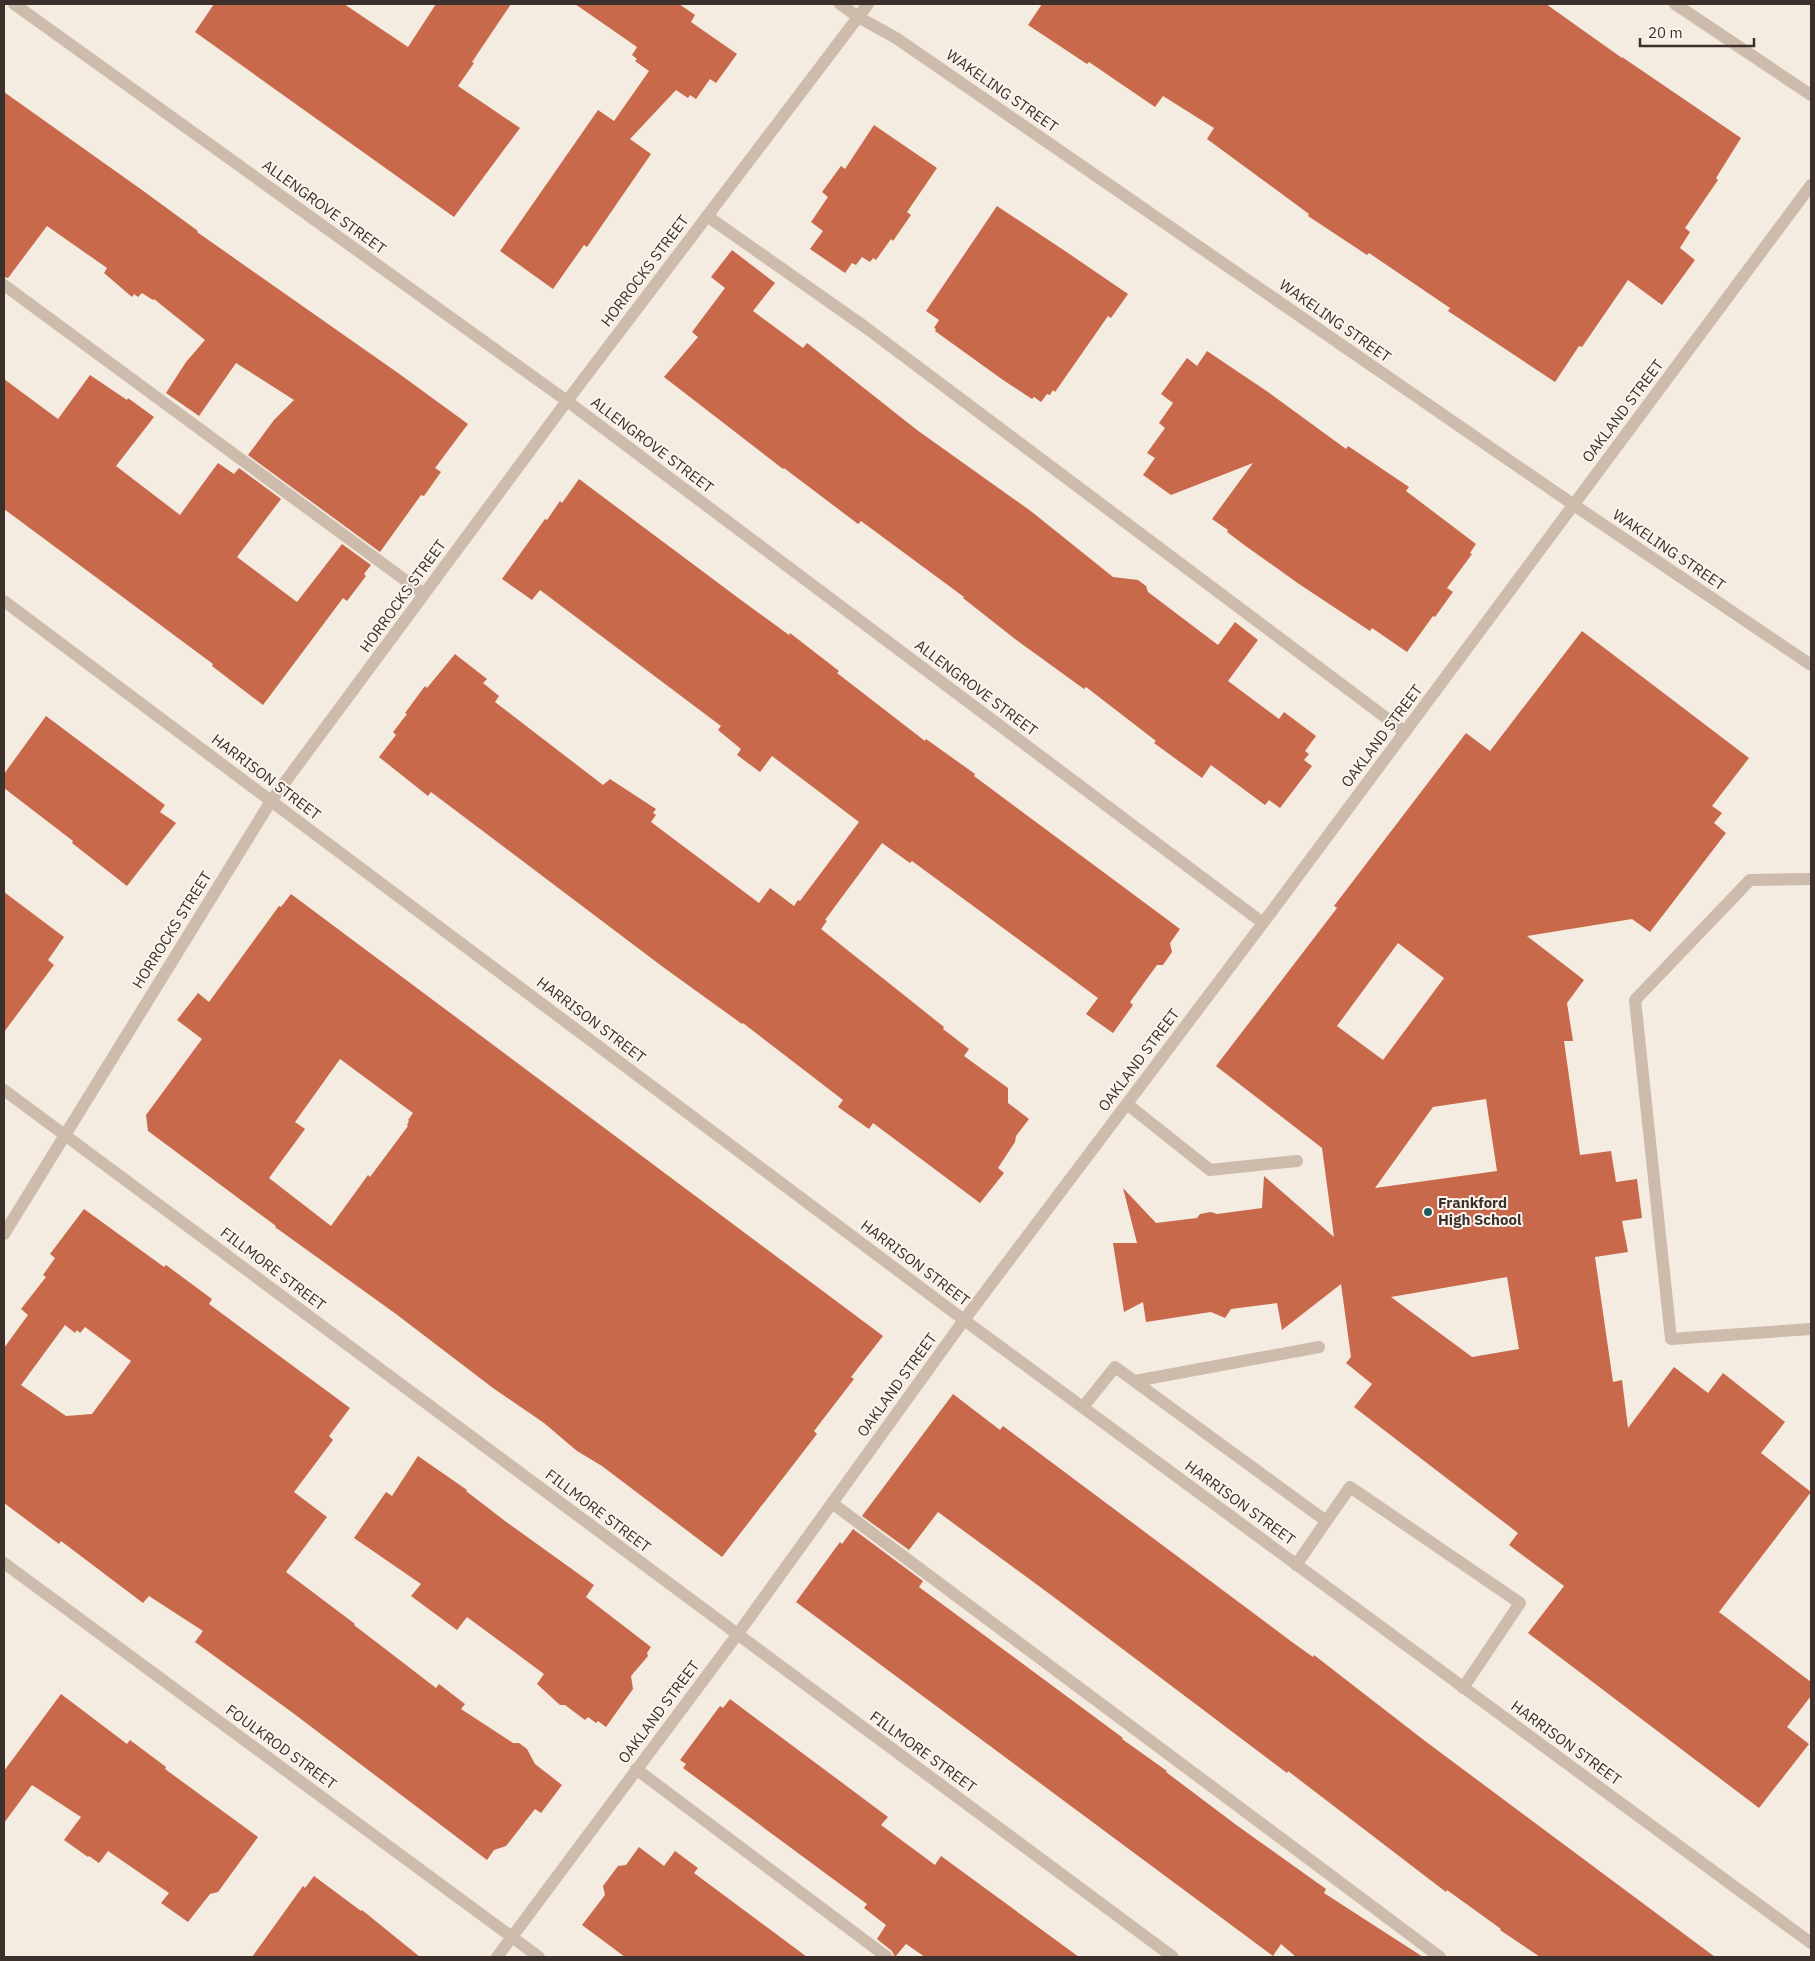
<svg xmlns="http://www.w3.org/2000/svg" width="1815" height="1961" viewBox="0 0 1815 1961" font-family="'IBM Plex Sans',sans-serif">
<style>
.building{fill:#c8694b;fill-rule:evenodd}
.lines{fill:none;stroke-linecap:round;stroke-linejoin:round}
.lane{stroke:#cdbbac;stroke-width:12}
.street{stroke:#cdbbac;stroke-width:12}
.poi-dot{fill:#1f5a5e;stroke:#fbf5ee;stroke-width:2}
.labels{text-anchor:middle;stroke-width:4;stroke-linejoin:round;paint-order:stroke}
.street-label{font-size:15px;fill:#3b302b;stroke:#fbf5ee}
.poi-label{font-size:15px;font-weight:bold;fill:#3b302b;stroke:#fbf5ee;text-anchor:start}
</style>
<rect width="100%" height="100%" fill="#f4ebe1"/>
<g class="building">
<polygon points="214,4 344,4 408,47 436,4 511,4 472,62 474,63 458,86 520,128 454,217 195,32"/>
<polygon points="575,4 679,4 695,15 691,22 737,54 716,83 710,79 696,99 690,95 688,98 676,90 630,139 651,154 587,247 584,245 553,289 500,251 598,110 614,121 649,71 635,61 637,59 632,55 637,47"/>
<polygon points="1042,4 1546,4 1622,58 1622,57 1741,138 1716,178 1718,180 1685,228 1690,232 1680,248 1695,260 1662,305 1628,280 1582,347 1579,346 1555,382 1448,311 1450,308 1369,253 1367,255 1308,216 1309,214 1207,139 1214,128 1163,96 1155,107 1089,62 1087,64 1028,25"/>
<polygon points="4,92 142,190 198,231 197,232 398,373 468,424 435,468 441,472 424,496 421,495 380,552 248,455 274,420 294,400 236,363 199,416 166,393 186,362 205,340 154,299 153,300 142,293 138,297 134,294 132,297 104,273 107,268 47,226 8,278 4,277"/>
<polygon points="874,125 937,168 907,212 911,215 893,241 891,239 876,260 873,258 870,262 862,257 856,265 852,263 845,273 810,249 823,231 811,222 828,197 822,192 841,166 845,169"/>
<polygon points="997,206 1068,253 1128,294 1111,318 1108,316 1055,392 1053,390 1050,395 1047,394 1041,402 1034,397 1032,399 1003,380 935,331 936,329 934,328 939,320 926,311"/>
<polygon points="732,250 775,283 753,311 803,348 807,343 917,430 1032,512 1113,577 1138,580 1146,586 1148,592 1218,645 1235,622 1258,640 1228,681 1279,719 1284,712 1316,736 1305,751 1309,754 1304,760 1312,766 1280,808 1269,800 1265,805 1211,765 1202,778 1154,743 1156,741 1086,687 1084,689 1015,639 963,598 964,597 861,521 858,524 784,468 783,469 664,377 698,337 692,332 725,288 711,277"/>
<polygon points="1207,351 1268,392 1346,449 1348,446 1409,487 1406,491 1476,544 1470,553 1472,554 1447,588 1453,592 1435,617 1433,616 1407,652 1372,628 1370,631 1299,584 1247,547 1227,532 1228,530 1212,519 1253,463 1171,495 1143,475 1155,458 1147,453 1165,428 1159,423 1173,403 1161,394 1187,358 1197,366"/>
<polygon points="90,375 127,400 128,398 154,417 116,466 180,515 218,463 234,474 239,468 281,499 237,557 297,602 342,544 371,565 364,574 366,576 347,601 343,598 263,705 212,666 213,664 4,509 4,379 58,419"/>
<polygon points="579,479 745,603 789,635 790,633 839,671 837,673 925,741 926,739 975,774 974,776 1017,808 1180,929 1170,943 1172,952 1163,965 1157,965 1130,1002 1133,1005 1113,1033 1086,1014 1098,998 912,861 910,863 882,843 825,920 827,921 821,929 944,1027 943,1029 969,1049 964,1056 1008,1088 1008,1103 1029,1119 1016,1136 1015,1142 998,1168 1004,1173 980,1203 873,1123 869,1129 838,1107 843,1100 743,1023 742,1024 663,967 431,792 428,796 379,757 396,735 393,732 407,714 405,713 425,686 427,688 455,654 487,679 483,683 499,696 495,702 603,785 610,779 656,809 653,813 656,815 651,822 759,903 770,888 794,906 798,900 800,901 859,822 772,756 760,772 737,755 741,749 718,730 721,726 540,590 532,600 502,579 545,519 547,520 560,501 562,503"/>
<path d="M 1582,631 L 1749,758 L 1712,806 L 1722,813 L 1714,823 L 1726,833 L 1650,932 L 1632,919 L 1527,936 L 1584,980 L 1567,1003 L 1573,1041 L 1564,1041 L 1580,1155 L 1611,1151 L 1616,1182 L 1637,1179 L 1642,1218 L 1622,1221 L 1628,1252 L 1595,1257 L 1613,1382 L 1622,1380 L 1628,1428 L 1674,1367 L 1708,1393 L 1723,1373 L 1785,1422 L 1761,1453 L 1811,1492 L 1719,1612 L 1811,1682 L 1811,1696 L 1787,1727 L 1809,1744 L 1759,1808 L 1528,1633 L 1564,1586 L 1509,1545 L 1518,1533 L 1354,1407 L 1372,1384 L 1346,1363 L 1351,1357 L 1341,1284 L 1282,1330 L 1277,1303 L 1231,1309 L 1225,1318 L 1211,1312 L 1146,1322 L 1143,1302 L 1124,1312 L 1113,1243 L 1137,1243 L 1123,1188 L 1156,1223 L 1197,1218 L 1200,1214 L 1211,1212 L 1217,1214 L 1262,1208 L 1264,1176 L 1334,1237 L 1322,1148 L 1216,1066 L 1337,908 L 1334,906 L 1466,733 L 1490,751 ZM 1398,943 L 1444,978 L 1383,1060 L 1337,1026 ZM 1486,1099 L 1497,1171 L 1375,1188 L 1433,1107 ZM 1507,1277 L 1519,1349 L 1472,1357 L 1391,1297 Z"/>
<polygon points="46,716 165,805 160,812 176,823 127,886 72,843 73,841 4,788 4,774"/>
<polygon points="4,892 64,937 48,960 54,965 4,1032"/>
<path d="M 291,894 L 883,1336 L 851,1377 L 854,1379 L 814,1431 L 817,1434 L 722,1557 L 602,1466 L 577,1451 L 544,1423 L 493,1388 L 396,1314 L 275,1227 L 276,1226 L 148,1131 L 146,1115 L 202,1039 L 177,1020 L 198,993 L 209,1002 L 279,906 L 281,907 ZM 340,1059 L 413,1113 L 408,1120 L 409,1121 L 407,1125 L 408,1126 L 370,1177 L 368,1175 L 331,1226 L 269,1178 L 305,1129 L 295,1122 Z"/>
<path d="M 84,1209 L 164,1267 L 166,1265 L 212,1299 L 209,1304 L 350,1408 L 329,1436 L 333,1440 L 294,1492 L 327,1517 L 286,1572 L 355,1624 L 354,1625 L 436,1688 L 439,1684 L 465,1704 L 461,1709 L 513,1743 L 519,1743 L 527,1749 L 535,1764 L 562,1785 L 541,1813 L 535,1809 L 506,1846 L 494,1850 L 487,1860 L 293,1713 L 195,1642 L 203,1631 L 149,1596 L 143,1603 L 61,1541 L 59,1544 L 4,1503 L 4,1348 L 28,1315 L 21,1309 L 46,1277 L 43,1275 L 55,1258 L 50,1254 ZM 65,1325 L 75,1333 L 77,1330 L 80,1333 L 85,1327 L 131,1361 L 92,1414 L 66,1416 L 21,1385 Z"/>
<polygon points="953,1394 1000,1430 1003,1426 1292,1642 1313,1657 1314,1655 1425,1741 1715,1957 1540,1957 1500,1930 1501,1929 1447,1890 1446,1892 1288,1771 1287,1773 1051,1595 938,1512 909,1550 862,1516"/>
<polygon points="418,1456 467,1490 466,1491 505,1521 594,1585 586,1597 651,1647 647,1653 648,1656 631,1676 633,1689 606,1727 598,1721 596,1723 588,1717 585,1720 565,1705 560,1705 537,1684 544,1674 467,1617 457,1630 411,1596 421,1584 354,1538 386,1492 392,1496"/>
<polygon points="853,1529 923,1581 919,1587 1123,1738 1122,1739 1167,1771 1166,1772 1235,1824 1326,1889 1324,1893 1423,1957 1296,1957 1281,1944 1273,1956 796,1602 840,1542 842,1544"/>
<polygon points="61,1694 127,1744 130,1740 166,1767 165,1769 258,1837 218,1892 210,1894 188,1922 161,1903 169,1893 108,1851 99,1863 89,1856 88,1857 64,1840 81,1817 32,1785 4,1823 4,1771"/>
<polygon points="730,1699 888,1817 881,1825 935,1865 941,1856 1079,1957 925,1957 906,1944 895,1957 892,1951 877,1939 886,1925 864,1908 867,1904 683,1768 686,1764 680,1760 720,1706 723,1708"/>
<polygon points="639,1847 664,1866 675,1851 698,1868 694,1873 807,1957 625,1957 582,1925 605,1895 603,1886 618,1866 626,1865"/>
<polygon points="314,1876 361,1911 362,1910 420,1957 252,1957 303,1886 305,1888"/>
</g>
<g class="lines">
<g class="lane">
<polyline points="707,216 865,327 1405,732"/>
<polyline points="4,285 424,594"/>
<polyline points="1811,879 1750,880 1635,1000 1671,1339 1811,1329"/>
<polyline points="1127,1104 1210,1170 1297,1161"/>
<polyline points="1135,1381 1319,1347"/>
<polyline points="1083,1407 1115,1367 1326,1521"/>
<polyline points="832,1503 1440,1957"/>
<polyline points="1296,1565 1350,1487 1520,1603 1463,1688"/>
<polyline points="636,1769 887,1957"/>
</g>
<g class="street">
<polyline points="14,4 567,401 1263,923"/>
<polyline points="840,4 858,17 896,38 1574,505 1811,665"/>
<polyline points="1675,4 1811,95"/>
<polyline points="4,601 964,1320 1811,1943"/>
<polyline points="4,1090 1173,1957"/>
<polyline points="4,1234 271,801 567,401 868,4"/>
<polyline points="4,1563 539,1957"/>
<polyline points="497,1957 737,1635 964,1320 1263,923 1811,185"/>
</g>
</g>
<circle class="poi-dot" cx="1428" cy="1212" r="5"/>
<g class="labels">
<g class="street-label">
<text transform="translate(1002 91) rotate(35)" y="5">WAKELING STREET</text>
<text transform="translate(324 207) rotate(36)" y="5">ALLENGROVE STREET</text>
<text transform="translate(645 271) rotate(-53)" y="5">HORROCKS STREET</text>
<text transform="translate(1335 321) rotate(35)" y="5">WAKELING STREET</text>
<text transform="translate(1623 411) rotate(-53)" y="5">OAKLAND STREET</text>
<text transform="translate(652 445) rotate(37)" y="5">ALLENGROVE STREET</text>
<text transform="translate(1669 550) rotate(34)" y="5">WAKELING STREET</text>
<text transform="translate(403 596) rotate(-54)" y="5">HORROCKS STREET</text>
<text transform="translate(976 688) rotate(37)" y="5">ALLENGROVE STREET</text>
<text transform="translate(1382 736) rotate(-53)" y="5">OAKLAND STREET</text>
<text transform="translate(266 777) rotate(37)" y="5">HARRISON STREET</text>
<text transform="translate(172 930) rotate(-58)" y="5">HORROCKS STREET</text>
<text transform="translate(591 1020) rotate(37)" y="5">HARRISON STREET</text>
<text transform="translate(1139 1060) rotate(-53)" y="5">OAKLAND STREET</text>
<text transform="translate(915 1263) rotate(37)" y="5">HARRISON STREET</text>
<text transform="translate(273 1269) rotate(37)" y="5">FILLMORE STREET</text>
<text transform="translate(897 1385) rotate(-54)" y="5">OAKLAND STREET</text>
<text transform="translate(1240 1503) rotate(36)" y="5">HARRISON STREET</text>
<text transform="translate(598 1511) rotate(37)" y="5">FILLMORE STREET</text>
<text transform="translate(659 1712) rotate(-53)" y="5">OAKLAND STREET</text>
<text transform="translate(1566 1743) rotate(36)" y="5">HARRISON STREET</text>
<text transform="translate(281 1747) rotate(36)" y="5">FOULKROD STREET</text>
<text transform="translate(923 1752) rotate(36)" y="5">FILLMORE STREET</text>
</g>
<g class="poi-label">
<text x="1438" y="1208">Frankford<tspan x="1438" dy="17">High School</tspan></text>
</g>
</g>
<rect width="1815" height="1961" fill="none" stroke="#3b302b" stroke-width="10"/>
<path d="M1640 38v8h114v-8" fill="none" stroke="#3b302b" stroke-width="2.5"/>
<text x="1648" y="38" font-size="15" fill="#3b302b" stroke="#fbf5ee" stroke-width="4" paint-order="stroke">20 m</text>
</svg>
